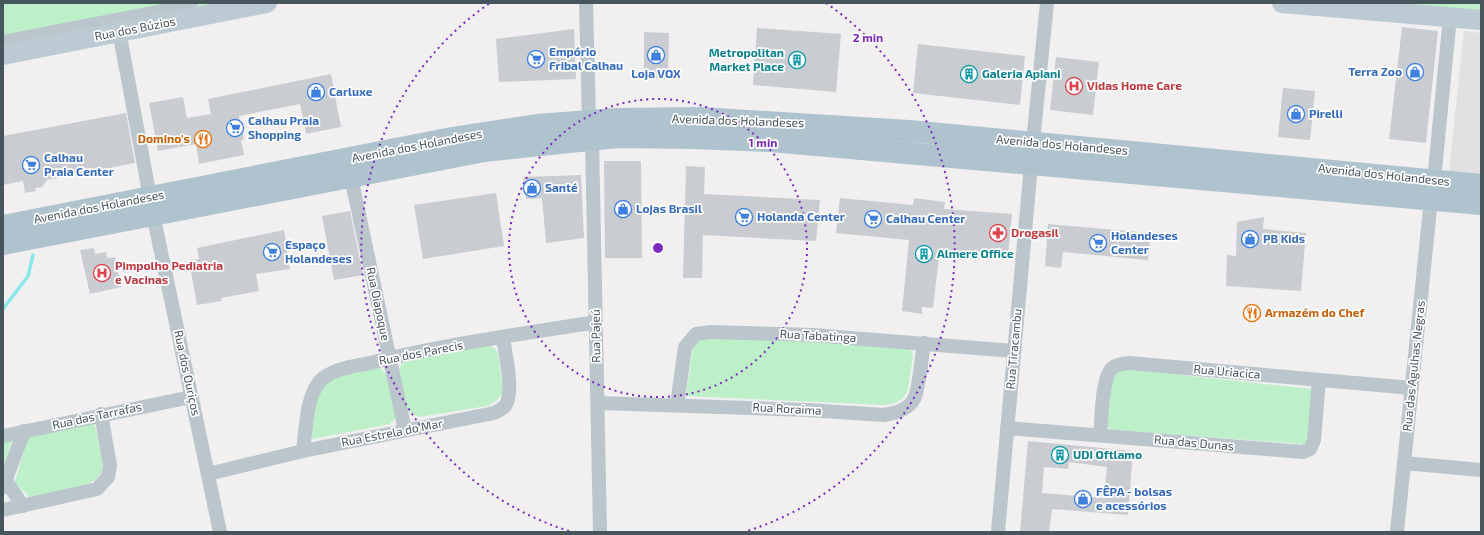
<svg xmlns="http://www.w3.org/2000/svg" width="1484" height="535" viewBox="0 0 1484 535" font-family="'Exo 2',sans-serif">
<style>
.education{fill:#e2e0e1}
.green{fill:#bdefc8}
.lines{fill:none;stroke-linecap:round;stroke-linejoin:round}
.stream{stroke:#8ae7ec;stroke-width:3.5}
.building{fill:#c9cdd1;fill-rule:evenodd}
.pedestrian{stroke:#bac6cc;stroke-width:10}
.minor{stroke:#bac6cc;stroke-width:14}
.secondary{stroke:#bccbd3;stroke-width:20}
.primary{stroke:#aec3ce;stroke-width:22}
.ring{fill:none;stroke:#7b2cbf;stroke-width:2;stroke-dasharray:2 4}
.labels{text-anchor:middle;stroke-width:3.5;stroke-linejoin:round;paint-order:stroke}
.street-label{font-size:12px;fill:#47555c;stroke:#fff}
.shop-label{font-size:12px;font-weight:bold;fill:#366cbe;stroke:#fff;text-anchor:start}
.culture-label{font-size:12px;font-weight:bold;fill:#0d838f;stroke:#fff;text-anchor:start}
.health-label{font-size:12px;font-weight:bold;fill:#be3a42;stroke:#fff;text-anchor:start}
.food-label{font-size:12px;font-weight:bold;fill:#c56008;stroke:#fff;text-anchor:end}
.centre{fill:#7b2cbf;stroke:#fff;stroke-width:2}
.ring-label{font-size:12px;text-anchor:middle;font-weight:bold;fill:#7b2cbf;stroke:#fff;stroke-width:3.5;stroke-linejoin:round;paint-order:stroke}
</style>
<rect width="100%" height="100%" fill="#f1efef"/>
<polygon class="education" points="1464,31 1481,33 1481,175 1449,172"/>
<g class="green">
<polygon points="3,3 217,3 3,47"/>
<polygon points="1365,3 1481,3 1481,13"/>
<polygon points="711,337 909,347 913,355 908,390 903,398 895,403 885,405 686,396 693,346 698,340"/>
<polygon points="486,345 493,347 498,353 503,392 496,401 487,406 419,417 408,411 398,370 404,360"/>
<polygon points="378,366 388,376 397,416 390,424 307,440 319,390 328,380"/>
<polygon points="1126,369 1312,389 1309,438 1304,444 1114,430 1106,426 1111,383 1115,374"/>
<path d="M 94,421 C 96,433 106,463 101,473 C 92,490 46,494 29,497 L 15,482 L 28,436 Z"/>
<polygon points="12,441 3,466 3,443"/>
</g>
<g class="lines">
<polyline class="stream" points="3,309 28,276 33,255"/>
</g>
<g class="building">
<polygon points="1402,27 1438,31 1426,143 1389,139"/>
<polygon points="757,28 841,34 836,92 753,85"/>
<polygon points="574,29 576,79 499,82 496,39"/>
<polygon points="644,32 669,33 668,79 644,78"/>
<polygon points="918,44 1025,56 1020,105 913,93"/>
<polygon points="1056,57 1099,62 1093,115 1050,110"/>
<polygon points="331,74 341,127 306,134 300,104 239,116 244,140 241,140 244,155 199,164 196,144 158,151 149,103 183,97 187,118 211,114 208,99"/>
<polygon points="1283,88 1315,91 1310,140 1278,137"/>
<polygon points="126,113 135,163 47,180 42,187 35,188 36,191 25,193 23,181 3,185 3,136"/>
<polygon points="604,161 641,161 642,258 605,258"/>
<polygon points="686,166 705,167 704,194 820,200 816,241 703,235 702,278 683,278"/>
<polygon points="581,175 584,238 546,243 542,198 526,199 524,177"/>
<polygon points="496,193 504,246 423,259 414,205"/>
<polygon points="840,198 913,205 914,198 945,202 944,209 1012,214 1008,256 979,253 979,260 939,256 933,308 922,307 922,314 902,311 909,240 836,233"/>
<polygon points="350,211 363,275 334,280 322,216"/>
<polygon points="1264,217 1263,229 1306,233 1301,291 1226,286 1227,255 1236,256 1237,222"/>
<polygon points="1048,224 1151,233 1148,260 1063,252 1061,268 1045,266"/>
<polygon points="284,230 290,269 256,274 259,291 221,298 222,301 197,305 189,260 199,259 197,248"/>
<polygon points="94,248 95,254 106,252 107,258 115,257 121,287 90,294 80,250"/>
<path d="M 1028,441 L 1133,451 L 1128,515 L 1052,509 L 1049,532 L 1020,532 ZM 1069,462 L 1107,467 L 1104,498 L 1042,493 L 1044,467 L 1068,469 Z"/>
</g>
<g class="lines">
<polyline class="pedestrian" points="3,40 193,3"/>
<g class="minor">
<polyline points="586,3 589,120"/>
<polyline points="119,31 150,197"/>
<polyline points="592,139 600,532"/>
<polyline points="1033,142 1047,3"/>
<polyline points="351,177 405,430"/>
<polyline points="1434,180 1450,17"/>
<polyline points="153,214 220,532"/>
<path d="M 598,403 L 807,410 L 884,415 C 895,413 908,410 914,399 C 919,391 922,354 924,343"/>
<polyline points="677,405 685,347 696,334 711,332 813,335 1014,351"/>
<polyline points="1007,428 1303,452 1310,449 1314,440 1319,380"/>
<path d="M 1100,435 C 1102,420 1101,379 1112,368 C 1117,364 1123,364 1129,363 L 1412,388"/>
<polyline points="3,436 191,397"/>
<path d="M 303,451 C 306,430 306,389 325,377 C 338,367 359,366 374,362 C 447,344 522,334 596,322"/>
<polyline points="1404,463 1481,470"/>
<path d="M 208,474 L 303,451 L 494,413 C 498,411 502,409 505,406 C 515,393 505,354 503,337"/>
<polyline points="6,481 23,506"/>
<polyline points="3,487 24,431"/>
<polyline points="3,510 97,489 108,477 110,465 101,414"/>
<polyline points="998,532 1031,165"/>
<polyline points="1397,532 1431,199"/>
</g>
<g class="secondary">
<polyline points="1282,3 1481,20"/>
<polyline points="3,55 267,3"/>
</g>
<g class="primary">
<polyline points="3,226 452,138 537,125 617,119 700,118 909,131 1481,185"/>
<polyline points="3,244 484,151 618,137 692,138 771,141 1481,204"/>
</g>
</g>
<g class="ring">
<circle cx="658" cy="248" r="149"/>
<path d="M569 531A297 297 0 0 1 490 3M826 3A297 297 0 0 1 747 531"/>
</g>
<defs>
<g id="shop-ring" transform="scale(0.9)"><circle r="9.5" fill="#fff" stroke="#3f7fe0" stroke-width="1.5"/><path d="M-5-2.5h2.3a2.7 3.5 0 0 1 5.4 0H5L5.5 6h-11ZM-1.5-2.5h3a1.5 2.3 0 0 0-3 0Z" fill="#3f7fe0"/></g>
<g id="supermarket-ring" transform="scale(0.9)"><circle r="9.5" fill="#fff" stroke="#3f7fe0" stroke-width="1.5"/><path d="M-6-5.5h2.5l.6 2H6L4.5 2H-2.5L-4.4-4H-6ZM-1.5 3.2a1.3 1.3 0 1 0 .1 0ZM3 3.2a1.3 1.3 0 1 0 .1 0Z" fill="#3f7fe0"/></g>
<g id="building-ring" transform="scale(0.9)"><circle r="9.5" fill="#fff" stroke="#0f9aa8" stroke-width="1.5"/><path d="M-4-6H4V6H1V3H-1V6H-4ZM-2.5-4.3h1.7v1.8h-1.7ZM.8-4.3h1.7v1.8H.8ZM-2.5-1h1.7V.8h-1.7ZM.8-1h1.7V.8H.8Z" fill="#0f9aa8"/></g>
<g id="hospital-ring" transform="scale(0.9)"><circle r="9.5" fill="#fff" stroke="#e0444e" stroke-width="1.5"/><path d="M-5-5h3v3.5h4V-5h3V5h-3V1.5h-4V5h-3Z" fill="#e0444e"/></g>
<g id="restaurant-ring" transform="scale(0.9)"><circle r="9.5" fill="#fff" stroke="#e8710a" stroke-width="1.5"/><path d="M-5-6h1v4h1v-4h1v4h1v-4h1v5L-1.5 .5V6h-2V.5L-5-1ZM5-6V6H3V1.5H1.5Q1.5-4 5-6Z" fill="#e8710a"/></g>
<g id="pharmacy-ring" transform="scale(0.9)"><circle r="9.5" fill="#fff" stroke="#e0444e" stroke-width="1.5"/><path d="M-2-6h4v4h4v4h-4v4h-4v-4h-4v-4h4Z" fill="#e0444e"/></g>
</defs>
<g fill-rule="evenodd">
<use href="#shop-ring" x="656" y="55"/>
<use href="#supermarket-ring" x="536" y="59"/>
<use href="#building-ring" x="797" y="60"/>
<use href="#shop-ring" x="1415" y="72"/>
<use href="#building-ring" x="969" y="74"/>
<use href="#hospital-ring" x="1074" y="86"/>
<use href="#shop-ring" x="316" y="92"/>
<use href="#shop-ring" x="1296" y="114"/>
<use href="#supermarket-ring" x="235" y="128"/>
<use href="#restaurant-ring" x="203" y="139"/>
<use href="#supermarket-ring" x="31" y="165"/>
<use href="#shop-ring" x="532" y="188"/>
<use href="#shop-ring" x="623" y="209"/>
<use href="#supermarket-ring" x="744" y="217"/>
<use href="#supermarket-ring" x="873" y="219"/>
<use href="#pharmacy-ring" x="998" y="233"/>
<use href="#shop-ring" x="1250" y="239"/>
<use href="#supermarket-ring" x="1098" y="243"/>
<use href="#supermarket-ring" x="272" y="252"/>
<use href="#building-ring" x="924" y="254"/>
<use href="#hospital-ring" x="102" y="273"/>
<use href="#restaurant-ring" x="1252" y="313"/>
<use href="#building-ring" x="1060" y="455"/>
<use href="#shop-ring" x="1083" y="499"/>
</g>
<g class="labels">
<g class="street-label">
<text transform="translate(135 29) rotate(-11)" y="4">Rua dos Búzios</text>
<text transform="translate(738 121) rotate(2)" y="4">Avenida dos Holandeses</text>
<text transform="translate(1062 145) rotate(5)" y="4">Avenida dos Holandeses</text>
<text transform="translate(417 146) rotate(-11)" y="4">Avenida dos Holandeses</text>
<text transform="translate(1384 175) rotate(6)" y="4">Avenida dos Holandeses</text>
<text transform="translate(99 207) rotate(-11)" y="4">Avenida dos Holandeses</text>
<text transform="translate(378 304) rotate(78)" y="4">Rua Oiapoque</text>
<text transform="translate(596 336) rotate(-91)" y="4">Rua Pajeú</text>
<text transform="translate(818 336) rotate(3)" y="4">Rua Tabatinga</text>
<text transform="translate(1014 349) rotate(-85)" y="4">Rua Tiracambu</text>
<text transform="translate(421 353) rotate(-11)" y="4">Rua dos Parecis</text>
<text transform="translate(1414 366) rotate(-84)" y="4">Rua das Agulhas Negras</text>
<text transform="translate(1227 372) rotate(5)" y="4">Rua Uriacica</text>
<text transform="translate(187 373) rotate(78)" y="4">Rua dos Ouriços</text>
<text transform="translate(787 409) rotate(3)" y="4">Rua Roraima</text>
<text transform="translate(97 416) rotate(-12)" y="4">Rua das Tarrafas</text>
<text transform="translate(392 433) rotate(-11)" y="4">Rua Estrela do Mar</text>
<text transform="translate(1194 443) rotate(5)" y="4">Rua das Dunas</text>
</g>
<g class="shop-label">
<text x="549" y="56">Empório<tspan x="549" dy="14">Fribal Calhau</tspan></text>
<text x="1402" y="76" text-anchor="end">Terra Zoo</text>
<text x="656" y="78" text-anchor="middle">Loja VOX</text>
<text x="329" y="96">Carluxe</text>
<text x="1309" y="118">Pirelli</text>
<text x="248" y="125">Calhau Praia<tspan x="248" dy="14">Shopping</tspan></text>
<text x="44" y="162">Calhau<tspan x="44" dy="14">Praia Center</tspan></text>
<text x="545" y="192">Santé</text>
<text x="636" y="213">Lojas Brasil</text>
<text x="757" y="221">Holanda Center</text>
<text x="886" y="223">Calhau Center</text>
<text x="1111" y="240">Holandeses<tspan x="1111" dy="14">Center</tspan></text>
<text x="1263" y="243">PB Kids</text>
<text x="285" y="249">Espaço<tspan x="285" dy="14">Holandeses</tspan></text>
<text x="1096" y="496">FÊPA - bolsas<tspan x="1096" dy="14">e acessórios</tspan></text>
</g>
<g class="culture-label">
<text x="784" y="57" text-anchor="end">Metropolitan<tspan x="784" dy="14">Market Place</tspan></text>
<text x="982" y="78">Galeria Apiani</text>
<text x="937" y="258">Almere Office</text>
<text x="1073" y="459">UDI Oftlamo</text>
</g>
<g class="health-label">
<text x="1087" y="90">Vidas Home Care</text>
<text x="1011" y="237">Drogasil</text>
<text x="115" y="270">Pimpolho Pediatria<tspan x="115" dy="14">e Vacinas</tspan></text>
</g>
<g class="food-label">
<text x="190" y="143">Domino's</text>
<text x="1265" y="317" text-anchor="start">Armazém do Chef</text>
</g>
</g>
<circle cx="658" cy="248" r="6" class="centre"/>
<g class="ring-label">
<text x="868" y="42">2 min</text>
<text x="763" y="147">1 min</text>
</g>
<rect width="1484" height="535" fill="none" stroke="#47555c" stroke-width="8"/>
</svg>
